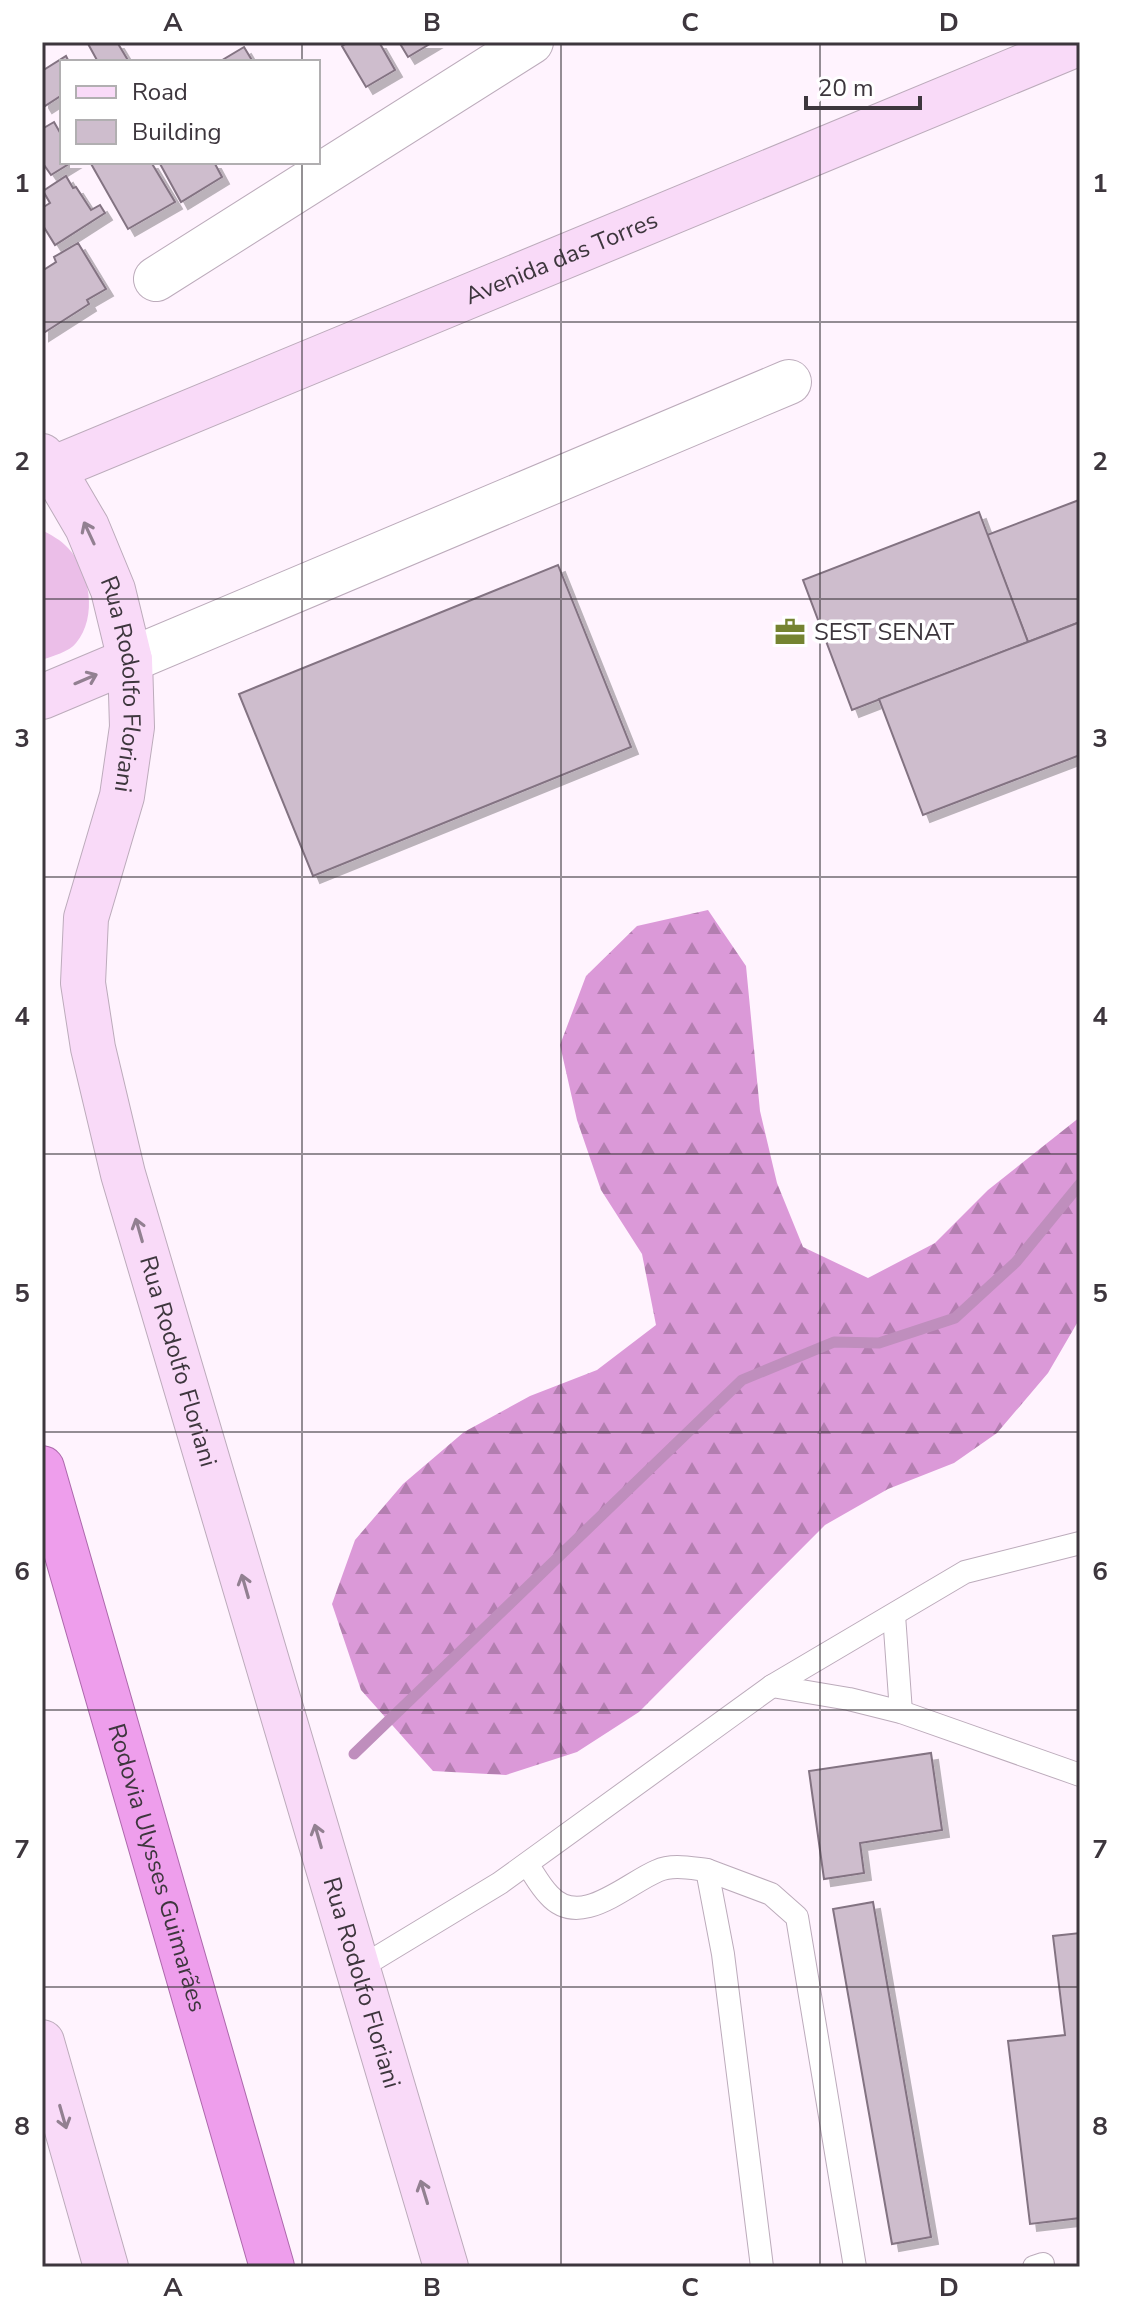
<svg xmlns="http://www.w3.org/2000/svg" width="1122" height="2309" viewBox="0 0 1122 2309" font-family="'Nunito Sans',sans-serif">
<style>
.green{fill:#ebbee8}
.forest{fill:url(#forest-firs)}
.lines{fill:none;stroke-linecap:round;stroke-linejoin:round}
.stream{stroke:#bf8ebd;stroke-width:11}
.building{fill:#cebdcd;stroke:#837382;stroke-width:2;filter:url(#shadow)}
.service-casing{stroke:#bcabbb;stroke-width:24}
.minor-casing{stroke:#bcabbb;stroke-width:46}
.secondary-casing{stroke:#bcabbb;stroke-width:46}
.trunk-casing{stroke:#ad69ac;stroke-width:46}
.service{stroke:#fff;stroke-width:22}
.minor{stroke:#fff;stroke-width:44}
.secondary{stroke:#f9daf8;stroke-width:44}
.trunk{stroke:#ee9eec;stroke-width:44}
.oneway{stroke:#928091}
.grid{fill:none;stroke:#3d363d;stroke-width:2;stroke-opacity:0.55}
.labels{text-anchor:middle;stroke-width:7;stroke-linejoin:round;paint-order:stroke}
.street-label{font-size:24px;fill:#3d363d;stroke:#fff}
.poi-label{font-size:24px;fill:#3d363d;stroke:#fff;text-anchor:start}
.neatline{fill:none;stroke:#3d363d;stroke-width:3}
.grid-label{font-size:26px;text-anchor:middle;font-weight:bold;fill:#3d363d}
</style>
<defs>
<pattern id="forest-firs" width="22" height="20" patternUnits="userSpaceOnUse" patternTransform="scale(2)"><rect width="22" height="20" fill="#db99d8"/><path d="M5 1l3.5 6h-7zM16 11l3.5 6h-7z" fill="#b37eb0"/></pattern>
<filter id="shadow"><feDropShadow dx="7" dy="7" stdDeviation="0" flood-color="#0004"/></filter>
</defs>
<rect width="100%" height="100%" fill="#fff3fe"/>
<path class="green" d="M 42,530 C 51,535 61,540 68,548 C 90,571 98,617 76,643 C 69,652 52,656 42,660 Z"/>
<polygon class="forest" points="708,910 746,966 760,1111 777,1183 803,1247 868,1278 935,1243 988,1190 1080,1117 1080,1318 1048,1373 997,1433 954,1463 888,1489 825,1525 639,1712 577,1752 506,1775 433,1771 361,1690 332,1604 355,1540 403,1484 464,1432 530,1396 597,1370 656,1325 642,1254 601,1190 577,1120 560,1045 586,976 637,926"/>
<g class="lines">
<polyline class="stream" points="354,1754 742,1380 834,1342 879,1343 955,1318 1016,1262 1080,1184"/>
</g>
<g class="building">
<polygon points="87,42 117,42 129,62 98,62"/>
<polygon points="349,42 379,42 395,70 366,87 342,46"/>
<polygon points="399,42 433,42 408,57"/>
<polygon points="244,47 253,62 219,62"/>
<polygon points="66,56 69,62 62,62 62,95 45,106 42,101 42,71"/>
<polygon points="54,122 62,136 62,162 72,162 51,175 42,162 42,129"/>
<polygon points="90,162 151,162 175,202 128,229"/>
<polygon points="159,162 214,162 222,177 181,202"/>
<polygon points="66,176 73,188 76,187 91,210 100,205 105,213 55,245 42,224 42,208 50,203 43,191"/>
<polygon points="78,243 106,289 87,300 89,304 42,334 42,271 56,262 54,257"/>
<polygon points="1079,500 1080,622 1028,642 987,535"/>
<polygon points="979,512 1028,642 852,710 803,580"/>
<polygon points="558,565 631,747 313,876 239,694"/>
<polygon points="1080,622 1080,755 923,815 879,699"/>
<polygon points="931,1753 942,1830 860,1843 864,1873 824,1879 809,1771"/>
<polygon points="873,1902 931,2237 892,2244 833,1909"/>
<polygon points="1080,1933 1080,2218 1030,2224 1008,2041 1065,2035 1053,1936"/>
</g>
<g class="lines">
<g class="service-casing">
<g id="service">
<polyline points="894,1615 901,1712"/>
<polyline points="772,1686 849,1699 901,1712 1080,1775"/>
<path d="M 527,1864 C 534,1874 540,1886 549,1895 C 580,1930 626,1884 657,1871 C 672,1864 690,1868 707,1870 L 723,1954 L 762,2267"/>
<polyline points="707,1870 771,1894 797,1917 855,2267"/>
<polyline points="358,1969 500,1883 772,1686 965,1572 1080,1543"/>
<polyline points="1034,2267 1043,2264"/>
</g>
</g>
<g class="minor-casing">
<g id="minor">
<polyline points="156,279 531,42"/>
<polyline points="130,660 789,382"/>
</g>
</g>
<g class="secondary-casing">
<g id="secondary">
<path id="s1" d="M 42,456 L 53,469 L 87,527 L 113,590 L 130,660 L 132,727 L 122,796 L 86,918 L 83,983 L 93,1048 L 123,1174 L 446,2267"/>
<path id="s2" d="M 42,473 L 1080,43"/>
<polyline points="42,697 130,660"/>
<polyline points="42,2042 106,2267"/>
</g>
</g>
<g class="trunk-casing">
<g id="trunk">
<path id="s3" d="M 42,1468 L 272,2267"/>
</g>
</g>
<use href="#service" class="service"/>
<use href="#minor" class="minor"/>
<use href="#secondary" class="secondary"/>
<use href="#trunk" class="trunk"/>
</g>
<defs><path id="oneway-shaft" d="M-6 0H5M1.5-3L5.5 0L1.5 3" fill="none" stroke-width="1.6" stroke-linecap="round" stroke-linejoin="round" transform="scale(2)"/></defs>
<g class="oneway">
<use href="#oneway-shaft" transform="translate(89 533) rotate(-115)"/>
<use href="#oneway-shaft" transform="translate(86 679) rotate(-23)"/>
<use href="#oneway-shaft" transform="translate(139 1230) rotate(-106)"/>
<use href="#oneway-shaft" transform="translate(245 1586) rotate(-106)"/>
<use href="#oneway-shaft" transform="translate(318 1836) rotate(-106)"/>
<use href="#oneway-shaft" transform="translate(63 2117) rotate(74)"/>
<use href="#oneway-shaft" transform="translate(424 2192) rotate(-107)"/>
</g>
<path class="grid" d="M 302,42 L 302,62M 561,42 L 561,2267M 820,42 L 820,2267M 302,162 L 302,2267M 42,322 L 1080,322M 42,599 L 1080,599M 42,877 L 1080,877M 42,1154 L 1080,1154M 42,1432 L 1080,1432M 42,1710 L 1080,1710M 42,1987 L 1080,1987"/>
<defs>
<g id="office-bare" transform="scale(2.4)"><path d="M-6-3h4V-5.5h4V-3h4V5H-6ZM-1-4.5V-3h2v-1.5ZM-6 0V1H6V0Z" fill="#758331" stroke="#fff" stroke-width="2.5" paint-order="stroke"/></g>
</defs>
<g fill-rule="evenodd">
<use href="#office-bare" x="790" y="632"/>
</g>
<g class="labels">
<g class="street-label">
<text dy="8" stroke="none"><textPath href="#s2" startOffset="562">Avenida das Torres</textPath></text>
<text dy="8" stroke="none"><textPath href="#s1" startOffset="248">Rua Rodolfo Floriani</textPath></text>
<text dy="8" stroke="none"><textPath href="#s1" startOffset="944">Rua Rodolfo Floriani</textPath></text>
<text dy="8" stroke="none"><textPath href="#s3" startOffset="416">Rodovia Ulysses Guimarães</textPath></text>
<text dy="8" stroke="none"><textPath href="#s1" startOffset="1592">Rua Rodolfo Floriani</textPath></text>
</g>
<g class="poi-label">
<text x="814" y="640">SEST SENAT</text>
</g>
</g>
<rect width="1122" height="2309" fill="none" stroke="#ffffff" stroke-width="88"/>
<rect x="60" y="60" width="260" height="104" fill="#ffffff" stroke="#b1afb1" stroke-width="2"/>
<rect x="76" y="86" width="40" height="12" fill="#f9daf8" stroke="#b1afb1" stroke-width="2"/>
<text x="132" y="100" font-size="24" fill="#3d363d">Road</text>
<rect x="76" y="120" width="40" height="24" fill="#cebdcd" stroke="#b1afb1" stroke-width="2"/>
<text x="132" y="140" font-size="24" fill="#3d363d">Building</text>
<path d="M806 96v12h114v-12" fill="none" stroke="#3d363d" stroke-width="4"/>
<text x="818" y="96" font-size="24" fill="#3d363d" stroke="#ffffff" stroke-width="6" paint-order="stroke">20 m</text>
<rect x="44" y="44" width="1034" height="2221" class="neatline"/>
<g class="grid-label">
<text x="173" y="31">A</text>
<text x="432" y="31">B</text>
<text x="690" y="31">C</text>
<text x="949" y="31">D</text>
<text x="22" y="192">1</text>
<text x="1100" y="192">1</text>
<text x="22" y="470">2</text>
<text x="1100" y="470">2</text>
<text x="22" y="747">3</text>
<text x="1100" y="747">3</text>
<text x="22" y="1025">4</text>
<text x="1100" y="1025">4</text>
<text x="22" y="1302">5</text>
<text x="1100" y="1302">5</text>
<text x="22" y="1580">6</text>
<text x="1100" y="1580">6</text>
<text x="22" y="1858">7</text>
<text x="1100" y="1858">7</text>
<text x="22" y="2135">8</text>
<text x="1100" y="2135">8</text>
<text x="173" y="2296">A</text>
<text x="432" y="2296">B</text>
<text x="690" y="2296">C</text>
<text x="949" y="2296">D</text>
</g>
</svg>
